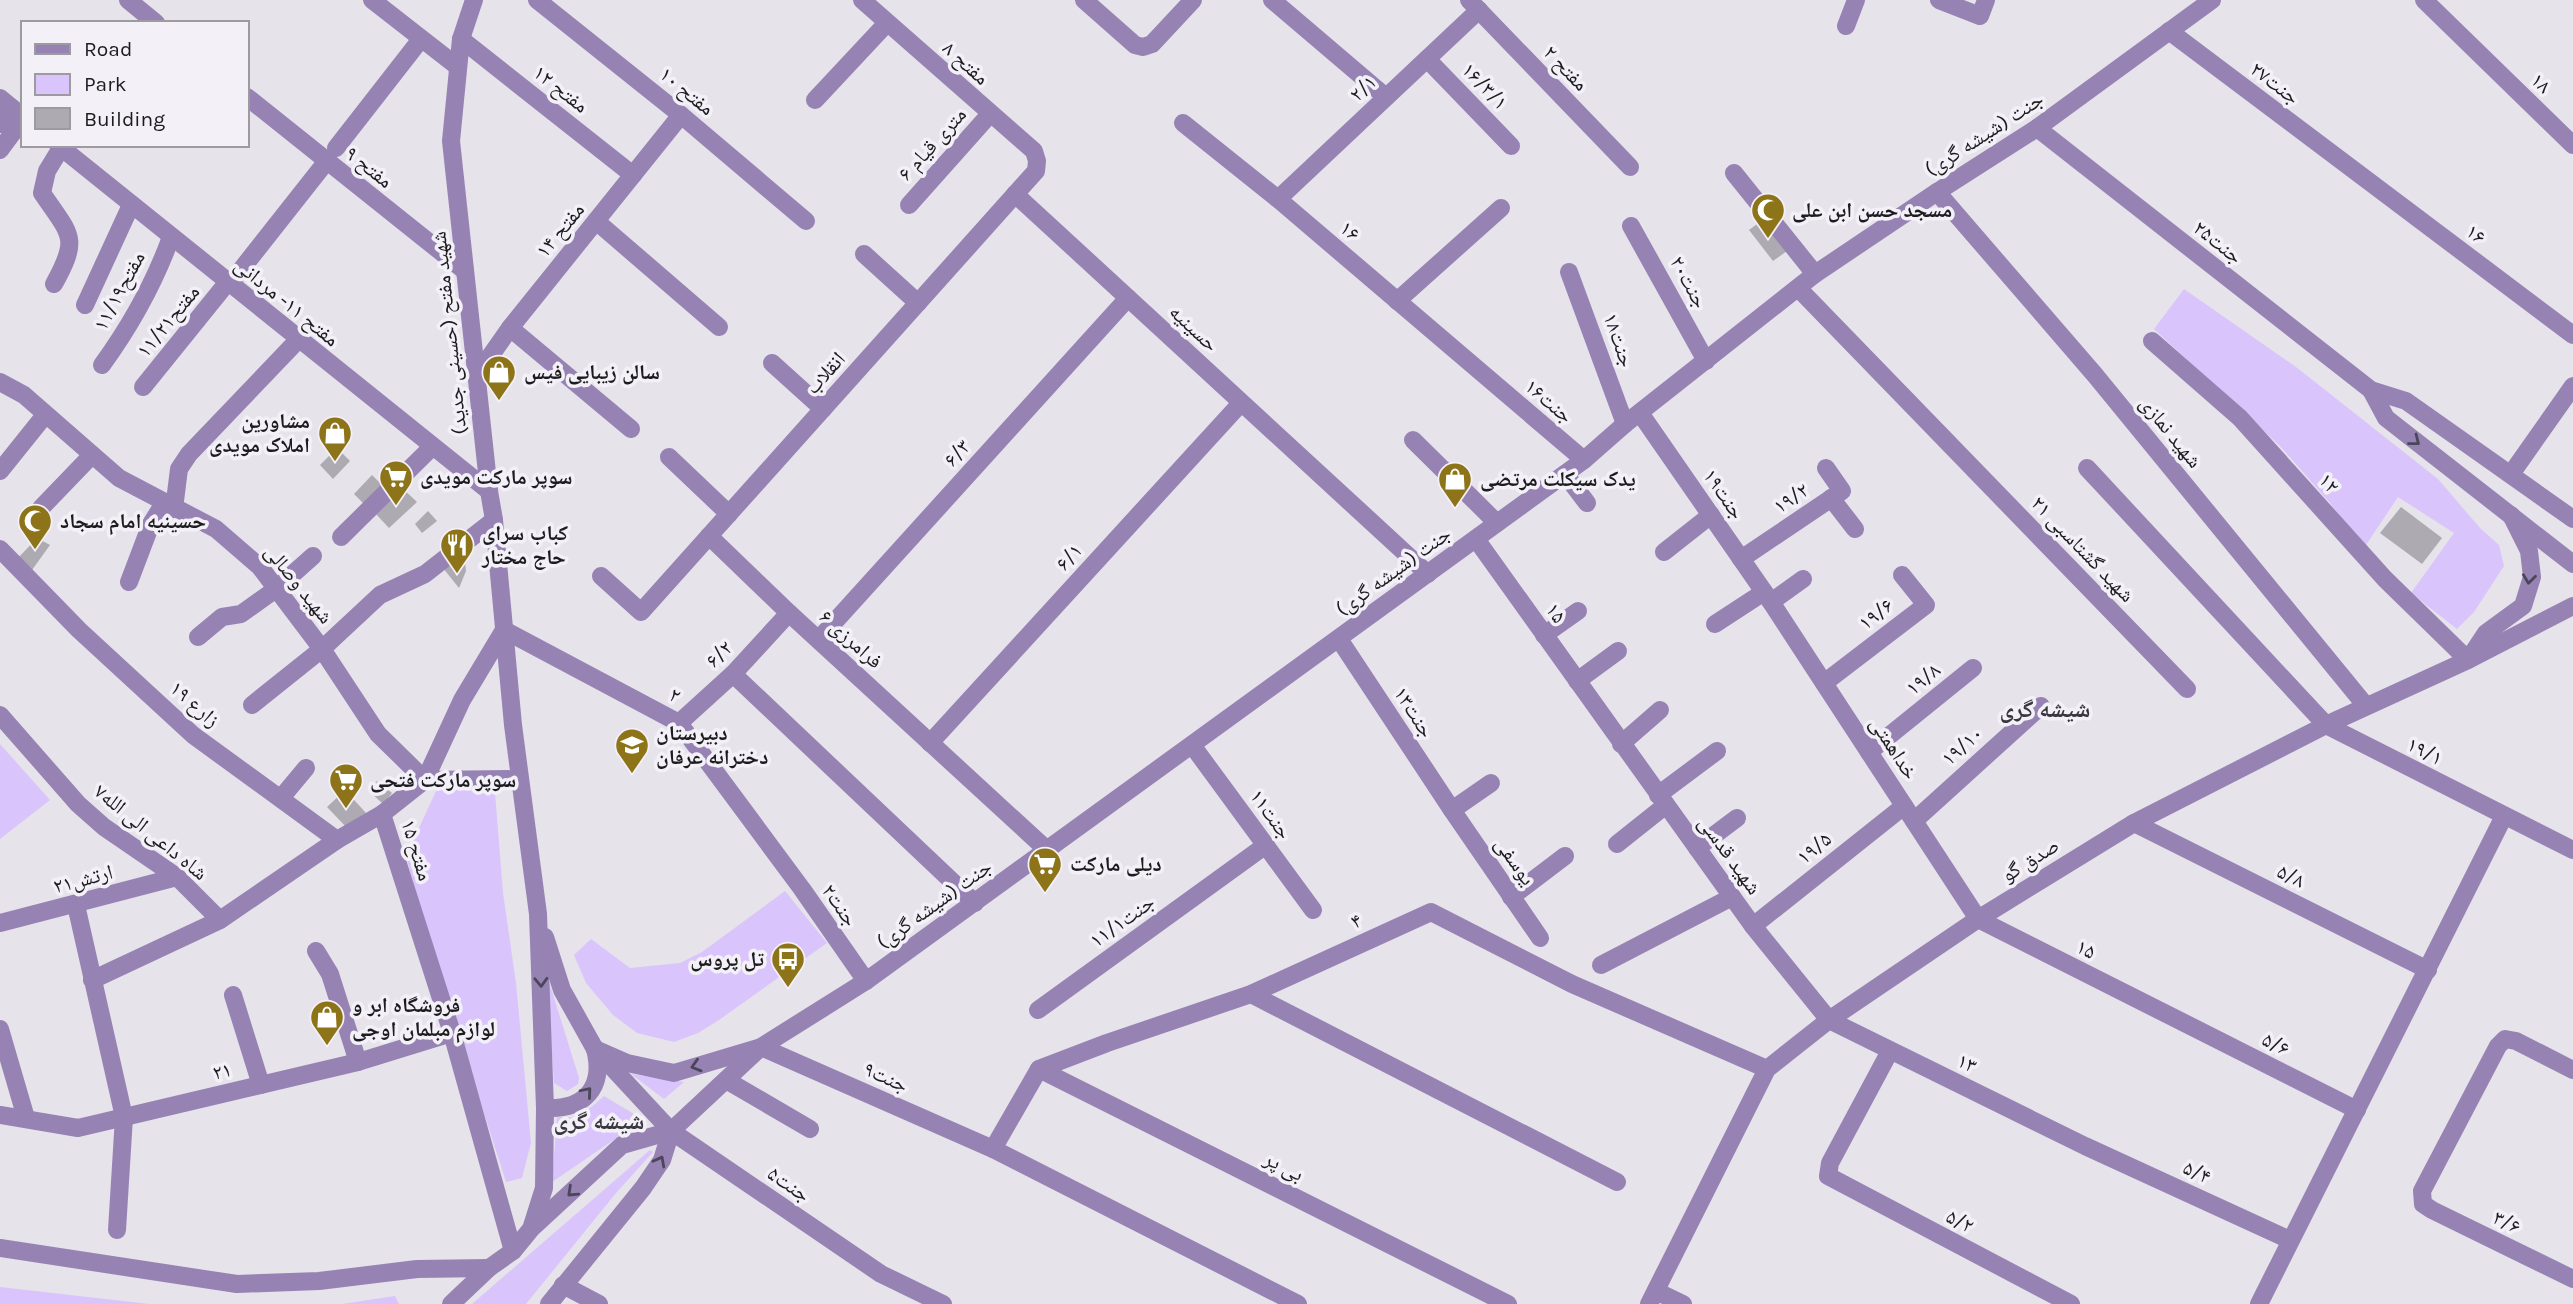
<svg xmlns="http://www.w3.org/2000/svg" width="2573" height="1304" viewBox="0 0 2573 1304" font-family="Karla,'Noto Naskh Arabic',sans-serif">
<style>
.green{fill:#dac4fc}
.building{fill:#adaab2}
.lines{fill:none;stroke-linecap:round;stroke-linejoin:round}
.minor{stroke:#9683b4;stroke-width:18}
.oneway{stroke:#4d455a}
.labels{text-anchor:middle;stroke-width:7;stroke-linejoin:round;paint-order:stroke}
.street-label{font-size:21px;fill:#1c1b1e;stroke:#f3f0f8}
.poi-label{font-size:21px;font-weight:bold;fill:#1c1b1e;stroke:#f3f0f8;text-anchor:start}
.neighbourhood-label{font-size:23px;font-weight:bold;fill:#39373d;stroke:#f3f0f8}
</style>
<rect width="100%" height="100%" fill="#e6e3eb"/>
<g class="green">
<polygon points="2184,289 2296,367 2438,479 2480,528 2499,545 2504,566 2474,612 2457,629 2411,593 2454,533 2398,497 2364,548 2330,503 2280,446 2154,329"/>
<polygon points="0,744 50,800 0,839"/>
<polygon points="437,789 495,792 503,893 516,983 531,1143 522,1178 506,1182 427,935 406,856"/>
<polygon points="785,891 827,943 719,1020 698,1033 674,1042 637,1033 613,1015 586,983 574,955 591,939 630,968 680,963 702,952"/>
<polygon points="546,972 579,1078 578,1084 567,1091 554,1083"/>
<polygon points="631,1074 684,1082 664,1099"/>
<path d="M 604,1096 L 639,1117 L 615,1139 L 552,1182 L 557,1116 C 577,1122 589,1109 604,1096 Z"/>
<polygon points="650,1150 653,1152 616,1193 526,1304 472,1304"/>
<polygon points="0,1287 149,1304 0,1304"/>
<polygon points="395,1296 399,1304 342,1304"/>
</g>
<g class="building">
<polygon points="1764,219 1787,251 1773,261 1749,230"/>
<polygon points="337,448 350,461 333,479 320,465"/>
<polygon points="372,475 387,490 368,508 354,494"/>
<polygon points="401,487 417,502 389,528 374,512"/>
<polygon points="2401,507 2442,538 2422,564 2380,533"/>
<polygon points="428,511 437,521 422,533 415,524"/>
<polygon points="37,538 50,545 32,570 19,557"/>
<polygon points="461,555 465,562 466,571 459,588 443,568"/>
<polygon points="377,781 392,793 383,804 368,790"/>
<polygon points="345,790 366,813 348,829 327,807"/>
</g>
<g class="lines">
<g class="minor">
<polyline points="128,0 156,23"/>
<polyline points="372,0 458,67"/>
<polyline points="474,0 461,39 451,141 489,491 494,520 513,725 538,914 545,1108 544,1188 532,1226"/>
<polyline points="537,0 681,115 806,221"/>
<polyline points="1084,0 1135,45 1143,47 1152,44 1193,0"/>
<polyline points="1272,0 1386,97"/>
<polyline points="1469,0 1630,167"/>
<polyline points="1939,0 1980,16 1986,0"/>
<polyline points="2424,0 2573,145"/>
<polyline points="1846,26 1856,0"/>
<polyline points="2169,31 2573,335"/>
<polyline points="461,39 633,175"/>
<polyline points="1427,59 1511,146"/>
<polyline points="247,97 465,271"/>
<polyline points="0,98 23,117"/>
<polyline points="815,100 887,23"/>
<polyline points="1183,123 1278,199 1584,460"/>
<polyline points="0,124 12,108"/>
<polyline points="2037,128 2371,390 2406,401 2573,519"/>
<polyline points="58,145 489,491"/>
<polyline points="336,148 421,39"/>
<polyline points="0,150 23,119"/>
<polyline points="1734,173 1815,274"/>
<polyline points="1937,192 2095,375 2366,706"/>
<polyline points="1015,194 1428,574"/>
<polyline points="1278,199 1479,10"/>
<polyline points="909,205 990,114"/>
<polyline points="596,221 719,327"/>
<polyline points="1631,226 1706,361"/>
<polyline points="864,254 918,303"/>
<polyline points="1569,272 1625,424"/>
<path d="M 54,284 C 80,237 71,236 42,193 L 47,171 L 61,148"/>
<polyline points="229,285 326,162"/>
<polyline points="1798,288 2187,689"/>
<polyline points="1397,301 1501,208"/>
<polyline points="85,305 131,205"/>
<polyline points="510,328 631,429"/>
<polyline points="2152,341 2240,418 2385,579 2468,660 2486,633 2523,606 2532,577 2529,551 2511,515"/>
<polyline points="772,363 823,409"/>
<path d="M 102,365 C 131,325 154,284 171,237"/>
<polyline points="477,375 510,328 681,115"/>
<polyline points="0,382 24,395 119,478 216,529 260,567 322,649 378,734 425,780 520,779"/>
<polyline points="143,387 227,283"/>
<polyline points="2371,390 2386,418 2573,564"/>
<polyline points="1640,413 1771,602 1978,919 2357,1110"/>
<polyline points="1413,440 1497,523"/>
<polyline points="669,457 729,514"/>
<polyline points="2516,467 2573,386"/>
<polyline points="2087,468 2326,725 2573,850"/>
<polyline points="0,471 45,415"/>
<polyline points="1565,474 1587,503"/>
<polyline points="1831,498 1855,529"/>
<polyline points="41,508 92,455"/>
<polyline points="174,509 179,469 189,454 298,340"/>
<polyline points="709,536 789,613 1047,850"/>
<polyline points="341,537 432,447"/>
<polyline points="1476,539 1753,926 1829,1020 2085,1146 2290,1240"/>
<polyline points="0,549 79,630 193,735 337,840 382,814"/>
<polyline points="1664,552 1711,515"/>
<polyline points="1741,559 1842,491 1826,468"/>
<polyline points="601,576 641,612 1036,171 1037,161 1034,151 862,0"/>
<polyline points="129,582 151,524 164,503"/>
<polyline points="1771,602 1803,579"/>
<polyline points="1715,624 1764,592"/>
<polyline points="1544,635 1578,611"/>
<polyline points="198,637 222,617 241,614 276,589 313,556"/>
<polyline points="819,639 1128,298"/>
<polyline points="1339,639 1452,810 1540,938"/>
<polyline points="733,674 975,903"/>
<polyline points="1577,681 1618,651"/>
<polyline points="1824,683 1926,605 1902,575"/>
<polyline points="252,705 322,649 380,595 425,574 494,520"/>
<polyline points="0,715 78,804 104,827 177,877 220,920"/>
<polyline points="679,723 733,674 789,613"/>
<polyline points="930,743 1241,403"/>
<polyline points="1621,744 1660,710"/>
<polyline points="1192,745 1313,910"/>
<polyline points="1869,752 1973,668"/>
<polyline points="1658,795 1717,751"/>
<polyline points="281,798 306,768"/>
<polyline points="1452,810 1491,783"/>
<polyline points="1914,821 2041,706"/>
<polyline points="2134,823 2428,970"/>
<polyline points="1617,844 1666,805"/>
<polyline points="1697,848 1737,818"/>
<polyline points="1511,897 1565,856"/>
<polyline points="76,905 124,1117 117,1230"/>
<polyline points="0,923 177,877"/>
<polyline points="1753,926 1904,806"/>
<polyline points="545,937 562,990 595,1049 671,1131 881,1274 943,1304"/>
<polyline points="316,951 330,974 358,1062"/>
<polyline points="1601,965 1732,897"/>
<polyline points="92,980 220,920 337,840"/>
<polyline points="1251,994 1617,1182"/>
<polyline points="233,995 261,1085"/>
<polyline points="1038,1010 1266,845"/>
<polyline points="0,1029 26,1118"/>
<polyline points="595,1049 627,1063 674,1073 761,1047 993,1149 1298,1304"/>
<polyline points="1890,1051 1830,1163 1828,1176 2071,1304"/>
<polyline points="1039,1069 1508,1304"/>
<polyline points="2573,1070 2516,1041 2505,1039 2498,1046 2422,1191 2423,1204 2432,1210 2573,1279"/>
<polyline points="726,1080 810,1129"/>
<path d="M 545,1108 C 584,1110 605,1088 595,1049"/>
<polyline points="0,1115 78,1128 358,1062 452,1033"/>
<polyline points="993,1149 1039,1069 1107,1043 1251,994 1431,912 1572,984 1767,1069"/>
<polyline points="0,1248 237,1284 319,1281 417,1269 489,1268"/>
<polyline points="513,1251 452,1033 382,814 425,780 462,700 504,630 679,723 802,889 866,981"/>
<polyline points="563,1285 599,1304"/>
<polyline points="1656,1291 1683,1304"/>
<polyline points="451,1304 489,1268 513,1251 531,1229 622,1145 671,1131 761,1047 866,981 1584,460 1625,424 1815,274 1937,192 2037,128 2212,0"/>
<polyline points="549,1304 643,1188 662,1160 671,1131"/>
<polyline points="1649,1304 1767,1069 1829,1020 1978,919 2134,823 2326,725 2468,660 2573,606"/>
<polyline points="2259,1304 2504,816"/>
</g>
</g>
<defs><path id="oneway-chevron" d="M-2-3.5L2.5 0L-2 3.5" fill="none" stroke-width="1.6" stroke-linecap="round" stroke-linejoin="round" transform="scale(1.75)"/></defs>
<g class="oneway">
<use href="#oneway-chevron" transform="translate(2415 441) rotate(38)"/>
<use href="#oneway-chevron" transform="translate(2529 579) rotate(97)"/>
<use href="#oneway-chevron" transform="translate(541 982) rotate(88)"/>
<use href="#oneway-chevron" transform="translate(696 1066) rotate(163)"/>
<use href="#oneway-chevron" transform="translate(587 1092) rotate(-50)"/>
<use href="#oneway-chevron" transform="translate(660 1161) rotate(-62)"/>
<use href="#oneway-chevron" transform="translate(572 1192) rotate(137)"/>
</g>
<defs>
<g id="mosque-pin" transform="scale(1.75)"><path d="M0 17L-7.5 6A9.5 9.5 0 1 1 7.5 6Z" fill="#8d7418" stroke="#f3f0f8"/><path d="M3.5-4.9A6 6 0 1 0 3.5 4.9A5 5 0 1 1 3.5-4.9Z" fill="#fff"/></g>
<g id="shop-pin" transform="scale(1.75)"><path d="M0 17L-7.5 6A9.5 9.5 0 1 1 7.5 6Z" fill="#8d7418" stroke="#f3f0f8"/><path d="M-5-2.5h2.3a2.7 3.5 0 0 1 5.4 0H5L5.5 6h-11ZM-1.5-2.5h3a1.5 2.3 0 0 0-3 0Z" fill="#fff"/></g>
<g id="supermarket-pin" transform="scale(1.75)"><path d="M0 17L-7.5 6A9.5 9.5 0 1 1 7.5 6Z" fill="#8d7418" stroke="#f3f0f8"/><path d="M-6-5.5h2.5l.6 2H6L4.5 2H-2.5L-4.4-4H-6ZM-1.5 3.2a1.3 1.3 0 1 0 .1 0ZM3 3.2a1.3 1.3 0 1 0 .1 0Z" fill="#fff"/></g>
<g id="restaurant-pin" transform="scale(1.75)"><path d="M0 17L-7.5 6A9.5 9.5 0 1 1 7.5 6Z" fill="#8d7418" stroke="#f3f0f8"/><path d="M-5-6h1v4h1v-4h1v4h1v-4h1v5L-1.5 .5V6h-2V.5L-5-1ZM5-6V6H3V1.5H1.5Q1.5-4 5-6Z" fill="#fff"/></g>
<g id="school-pin" transform="scale(1.75)"><path d="M0 17L-7.5 6A9.5 9.5 0 1 1 7.5 6Z" fill="#8d7418" stroke="#f3f0f8"/><path d="M0-5L7-2L0 1L-7-2ZM-4 1L0 2.5L4 1V4Q0 6-4 4Z" fill="#fff"/></g>
<g id="bus-pin" transform="scale(1.75)"><path d="M0 17L-7.5 6A9.5 9.5 0 1 1 7.5 6Z" fill="#8d7418" stroke="#f3f0f8"/><path d="M-5-6H5V4H4V6H2V4H-2V6H-4V4H-5ZM-3.5-4V0h7V-4ZM-3.5 1.2v1.5H-2V1.2ZM2 1.2v1.5H3.5V1.2Z" fill="#fff"/></g>
</defs>
<g fill-rule="evenodd">
<use href="#mosque-pin" x="1768" y="210"/>
<use href="#shop-pin" x="499" y="372"/>
<use href="#shop-pin" x="335" y="433"/>
<use href="#supermarket-pin" x="396" y="477"/>
<use href="#shop-pin" x="1455" y="479"/>
<use href="#mosque-pin" x="35" y="521"/>
<use href="#restaurant-pin" x="457" y="545"/>
<use href="#school-pin" x="632" y="745"/>
<use href="#supermarket-pin" x="346" y="780"/>
<use href="#supermarket-pin" x="1045" y="864"/>
<use href="#bus-pin" x="788" y="959"/>
<use href="#shop-pin" x="327" y="1017"/>
</g>
<g class="labels">
<g class="street-label">
<text transform="translate(966 63) rotate(42)" y="7">مفتح ۸</text>
<text transform="translate(1566 68) rotate(46)" y="7">مفتح ۲</text>
<text transform="translate(2275 83) rotate(37)" y="7">جنت۲۷</text>
<text transform="translate(2541 83) rotate(44)" y="7">۱۸</text>
<text transform="translate(1485 86) rotate(46)" y="7">۱۶/۳/۱</text>
<text transform="translate(1363 88) rotate(-43)" y="7">۲/۱</text>
<text transform="translate(561 89) rotate(38)" y="7">مفتح ۱۲</text>
<text transform="translate(687 91) rotate(39)" y="7">مفتح ۱۰</text>
<text transform="translate(1984 134) rotate(-33)" y="7">جنت (شیشه گری)</text>
<text transform="translate(932 144) rotate(-48)" y="7">۶ متری قیام</text>
<text transform="translate(369 167) rotate(38)" y="7">مفتح ۹</text>
<text transform="translate(560 230) rotate(-51)" y="7">مفتح ۱۴</text>
<text transform="translate(1350 231) rotate(40)" y="7">۱۶</text>
<text transform="translate(2476 234) rotate(37)" y="7">۱۶</text>
<text transform="translate(2218 242) rotate(38)" y="7">جنت۲۵</text>
<text transform="translate(1689 282) rotate(61)" y="7">جنت۲۰</text>
<text transform="translate(119 291) rotate(-62)" y="7">مفتح۱۱/۱۹</text>
<text transform="translate(287 302) rotate(39)" y="7">مفتح ۱۱- مردانی</text>
<text transform="translate(168 321) rotate(-51)" y="7">مفتح۱۱/۲۱</text>
<text transform="translate(1194 328) rotate(43)" y="7">حسینیه</text>
<text transform="translate(449 333) rotate(-96)" y="7">شهید مفتح (حسینی جدید)</text>
<text transform="translate(1619 340) rotate(70)" y="7">جنت۱۸</text>
<text transform="translate(825 373) rotate(-48)" y="7">انقلاب</text>
<text transform="translate(1549 401) rotate(40)" y="7">جنت۱۶</text>
<text transform="translate(2171 432) rotate(51)" y="7">شهید نمازی</text>
<text transform="translate(957 453) rotate(-48)" y="7">۶/۳</text>
<text transform="translate(2329 483) rotate(48)" y="7">۱۲</text>
<text transform="translate(1724 494) rotate(55)" y="7">جنت۱۹</text>
<text transform="translate(1791 498) rotate(-34)" y="7">۱۹/۲</text>
<text transform="translate(2083 549) rotate(46)" y="7">شهید گشتاسبی ۲۱</text>
<text transform="translate(1069 557) rotate(-48)" y="7">۶/۱</text>
<text transform="translate(1393 571) rotate(-36)" y="7">جنت (شیشه گری)</text>
<text transform="translate(299 584) rotate(51)" y="7">شهید وصالی</text>
<text transform="translate(1556 613) rotate(55)" y="7">۱۵</text>
<text transform="translate(1876 614) rotate(-38)" y="7">۱۹/۶</text>
<text transform="translate(851 639) rotate(42)" y="7">فرامرزی ۶</text>
<text transform="translate(719 654) rotate(-45)" y="7">۶/۲</text>
<text transform="translate(1923 679) rotate(-39)" y="7">۱۹/۸</text>
<text transform="translate(675 695) rotate(28)" y="7">۲</text>
<text transform="translate(195 704) rotate(41)" y="7">۱۹ زارع</text>
<text transform="translate(1414 712) rotate(57)" y="7">جنت۱۳</text>
<text transform="translate(1962 746) rotate(-42)" y="7">۱۹/۱۰</text>
<text transform="translate(1894 748) rotate(57)" y="7">خداهمتی</text>
<text transform="translate(2425 751) rotate(27)" y="7">۱۹/۱</text>
<text transform="translate(1271 814) rotate(54)" y="7">جنت۱۱</text>
<text transform="translate(151 832) rotate(39)" y="7">شاه داعی الی الله۷</text>
<text transform="translate(1814 848) rotate(-39)" y="7">۱۹/۵</text>
<text transform="translate(417 850) rotate(73)" y="7">مفتح ۱۵</text>
<text transform="translate(1730 855) rotate(54)" y="7">شهید قدسی</text>
<text transform="translate(2030 860) rotate(-32)" y="7">صدق گو</text>
<text transform="translate(1515 861) rotate(55)" y="7">یوسفی</text>
<text transform="translate(2291 876) rotate(26)" y="7">۵/۸</text>
<text transform="translate(83 879) rotate(-15)" y="7">ارتش۲۱</text>
<text transform="translate(934 904) rotate(-36)" y="7">جنت (شیشه گری)</text>
<text transform="translate(840 905) rotate(55)" y="7">جنت۲</text>
<text transform="translate(1122 921) rotate(-36)" y="7">جنت۱۱/۱</text>
<text transform="translate(1356 921) rotate(-25)" y="7">۴</text>
<text transform="translate(2086 949) rotate(27)" y="7">۱۵</text>
<text transform="translate(2276 1044) rotate(27)" y="7">۵/۶</text>
<text transform="translate(1967 1063) rotate(26)" y="7">۱۳</text>
<text transform="translate(222 1071) rotate(-13)" y="7">۲۱</text>
<text transform="translate(886 1077) rotate(24)" y="7">جنت۹</text>
<text transform="translate(1284 1166) rotate(27)" y="7">بی پر</text>
<text transform="translate(2197 1172) rotate(25)" y="7">۵/۴</text>
<text transform="translate(789 1184) rotate(34)" y="7">جنت۵</text>
<text transform="translate(1960 1221) rotate(27)" y="7">۵/۲</text>
<text transform="translate(2507 1222) rotate(26)" y="7">۳/۶</text>
</g>
<g class="poi-label">
<text x="1792" y="217">مسجد حسن ابن علی</text>
<text x="524" y="379">سالن زیبایی فیس</text>
<text x="310" y="428" text-anchor="end">مشاورین<tspan x="310" dy="24">املاک مویدی</tspan></text>
<text x="420" y="484">سوپر مارکت مویدی</text>
<text x="1480" y="486">یدک سیکلت مرتضی</text>
<text x="60" y="528">حسینیه امام سجاد</text>
<text x="482" y="540">کباب سرای<tspan x="482" dy="24">حاج مختار</tspan></text>
<text x="656" y="740">دبیرستان<tspan x="656" dy="24">دخترانه عرفان</tspan></text>
<text x="370" y="787">سوپر مارکت فتحی</text>
<text x="1070" y="871">دیلی مارکت</text>
<text x="764" y="966" text-anchor="end">تل پروس</text>
<text x="352" y="1012">فروشگاه ابر و<tspan x="352" dy="24">لوازم مبلمان اوجی</tspan></text>
</g>
<g class="neighbourhood-label">
<text x="2045" y="717">شیشه گری</text>
<text x="599" y="1129">شیشه گری</text>
</g>
</g>
<rect x="21" y="21" width="228" height="126" fill="#f3f0f8" stroke="#9d9ba1" stroke-width="2"/>
<rect x="35" y="44" width="35" height="10" fill="#9683b4" stroke="#9d9ba1" stroke-width="2"/>
<text x="84" y="56" font-size="21" fill="#1c1b1e">Road</text>
<rect x="35" y="74" width="35" height="21" fill="#dac4fc" stroke="#9d9ba1" stroke-width="2"/>
<text x="84" y="91" font-size="21" fill="#1c1b1e">Park</text>
<rect x="35" y="108" width="35" height="21" fill="#adaab2" stroke="#9d9ba1" stroke-width="2"/>
<text x="84" y="126" font-size="21" fill="#1c1b1e">Building</text>
</svg>
